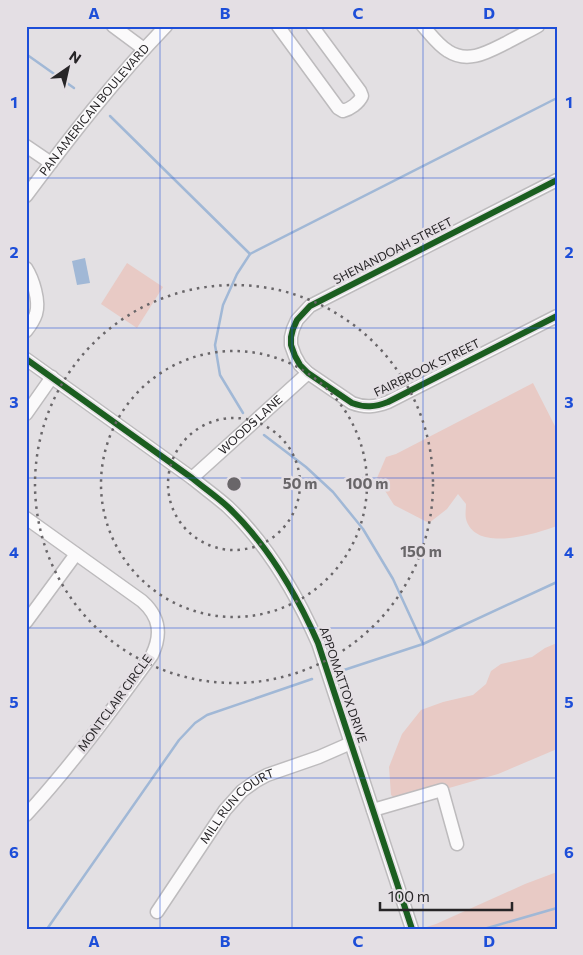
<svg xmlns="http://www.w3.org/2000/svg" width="583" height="955" viewBox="0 0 583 955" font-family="Commissioner,sans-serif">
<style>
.green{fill:#e8cac5}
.water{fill:#a1b8d6}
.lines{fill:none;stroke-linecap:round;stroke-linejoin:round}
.stream{stroke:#a1b8d6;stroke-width:2.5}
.minor-casing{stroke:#bdbbbd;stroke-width:15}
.minor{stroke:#fbfafb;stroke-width:12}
.cycleway-casing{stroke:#e4dfe4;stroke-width:9}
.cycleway{stroke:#1b5e20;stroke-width:6}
.grid{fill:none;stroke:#1d4ed8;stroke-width:1;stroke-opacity:0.55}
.ring{fill:none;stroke:#696669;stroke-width:2.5;stroke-dasharray:2.5 5}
.labels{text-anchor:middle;stroke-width:5;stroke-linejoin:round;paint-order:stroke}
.street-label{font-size:12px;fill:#272527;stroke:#e4dfe4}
.centre{fill:#696669;stroke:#e4dfe4;stroke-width:2.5}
.ring-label{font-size:15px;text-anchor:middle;font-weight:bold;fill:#696669;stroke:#e4dfe4;stroke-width:5;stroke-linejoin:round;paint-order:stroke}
.neatline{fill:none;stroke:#1d4ed8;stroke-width:2}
.grid-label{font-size:16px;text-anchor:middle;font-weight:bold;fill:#1d4ed8}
</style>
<rect width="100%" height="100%" fill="#e3e0e3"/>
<g class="green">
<polygon points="127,263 163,287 137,328 101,304"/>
<path d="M 533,383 L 557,430 L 557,526 C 535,534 475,553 466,519 C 465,515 466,508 466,504 L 458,494 L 447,509 L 429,523 L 394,505 L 377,478 L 386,457 L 396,454 Z"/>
<polygon points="557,643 557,749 498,774 449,788 398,801 391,795 389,767 402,734 421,710 443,702 473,695 486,684 491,671 501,664 532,657 545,648"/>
<polygon points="557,872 557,929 420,929 436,924 525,884"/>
</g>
<polygon class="water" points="85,258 90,283 77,285 72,261"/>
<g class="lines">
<g class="stream">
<polyline points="26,54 74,88"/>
<polyline points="110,116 250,254"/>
<polyline points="243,413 220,375 215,345 223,305 237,274 250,254 557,98"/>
<polyline points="264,435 306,467 333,492 363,529 393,579 423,644"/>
<polyline points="341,671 423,644 557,582"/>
<polyline points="47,929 179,740 195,723 207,715 312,679"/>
<polyline points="484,929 557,908"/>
</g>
<g class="minor-casing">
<g id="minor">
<polyline points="113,26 144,49"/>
<path d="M 278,26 L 338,108 L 343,111 C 350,109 359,103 362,96 L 360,91 L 312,26"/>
<path d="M 423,26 C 431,35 438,45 448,51 C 468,64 488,52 506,43 C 517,37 527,32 538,26"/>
<polyline points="26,146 51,163"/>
<path d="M 557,180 L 310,306 L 297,320 L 293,329 L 291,337 L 291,345 L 295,356 L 300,365 L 308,373 L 352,403 C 365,408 375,407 388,402 L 557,316"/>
<path id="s1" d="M 26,196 C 70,137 115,79 166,26"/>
<path d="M 26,268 C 33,279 40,301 36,314 C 34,320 30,326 26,331"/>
<path d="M 26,359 L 192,478 C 204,488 217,497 228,507 C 268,545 296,593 318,643 L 412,929"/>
<polyline points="26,414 52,377"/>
<path id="s2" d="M 192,478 L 308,373"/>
<path d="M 26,518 L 142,601 C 160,617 162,634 152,655 C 112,710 72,765 26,815"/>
<polyline points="26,622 76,554"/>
<polyline points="373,810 442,790 457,844"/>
<path id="s3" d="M 157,912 L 225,810 L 242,791 L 256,781 L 267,775 L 319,757 L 351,743"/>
</g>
</g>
<use href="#minor" class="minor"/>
<g class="cycleway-casing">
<g id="cycleway">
<path d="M 557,180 L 310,306 L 297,320 L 293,329 L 291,337 L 291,345 L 295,356 L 300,365 L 308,373 L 352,403 C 365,408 375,407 388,402 L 557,316"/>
<path d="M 26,359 L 192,478 C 204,488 217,497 228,507 C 268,545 296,593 318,643 L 412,929"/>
</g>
</g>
<use href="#cycleway" class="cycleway"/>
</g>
<path class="grid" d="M 160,26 L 160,929M 292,26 L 292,929M 423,26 L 423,929M 26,178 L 557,178M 26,328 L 557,328M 26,478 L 557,478M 26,628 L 557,628M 26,778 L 557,778"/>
<g class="ring">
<circle cx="234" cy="484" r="66"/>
<circle cx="234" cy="484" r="133"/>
<circle cx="234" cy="484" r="199"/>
</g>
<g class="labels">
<g class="street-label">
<text dy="4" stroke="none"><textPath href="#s1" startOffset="110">PAN AMERICAN BOULEVARD</textPath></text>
<text transform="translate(393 251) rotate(-27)" y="4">SHENANDOAH STREET</text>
<text transform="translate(427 368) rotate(-26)" y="4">FAIRBROOK STREET</text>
<text dy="4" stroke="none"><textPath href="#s2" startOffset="79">WOODS LANE</textPath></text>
<text transform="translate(343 685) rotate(71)" y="4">APPOMATTOX DRIVE</text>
<text transform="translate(115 703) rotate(-54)" y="4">MONTCLAIR CIRCLE</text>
<text dy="4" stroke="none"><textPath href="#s3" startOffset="134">MILL RUN COURT</textPath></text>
</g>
</g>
<circle cx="234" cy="484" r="8" class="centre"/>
<g class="ring-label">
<text x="300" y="489">50 m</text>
<text x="367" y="489">100 m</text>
<text x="421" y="557">150 m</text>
</g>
<rect width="583" height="955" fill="none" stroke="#e4dfe4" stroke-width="55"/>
<g transform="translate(68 68) rotate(34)" stroke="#e4dfe4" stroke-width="4" paint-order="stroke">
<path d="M0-4L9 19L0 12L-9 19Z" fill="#272527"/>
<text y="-8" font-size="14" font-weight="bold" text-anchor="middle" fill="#272527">N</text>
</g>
<path d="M380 902v8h132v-8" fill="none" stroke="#272527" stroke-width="2.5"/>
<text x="388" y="902" font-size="15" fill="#272527" stroke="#e4dfe4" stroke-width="4" paint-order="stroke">100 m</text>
<rect x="28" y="28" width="528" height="900" class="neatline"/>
<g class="grid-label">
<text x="94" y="19">A</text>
<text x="225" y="19">B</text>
<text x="358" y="19">C</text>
<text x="489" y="19">D</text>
<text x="14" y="108">1</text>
<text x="569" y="108">1</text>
<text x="14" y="258">2</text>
<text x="569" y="258">2</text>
<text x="14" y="408">3</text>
<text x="569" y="408">3</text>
<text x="14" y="558">4</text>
<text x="569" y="558">4</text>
<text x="14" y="708">5</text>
<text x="569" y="708">5</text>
<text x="14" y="858">6</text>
<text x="569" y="858">6</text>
<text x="94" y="947">A</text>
<text x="225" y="947">B</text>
<text x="358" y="947">C</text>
<text x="489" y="947">D</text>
</g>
</svg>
